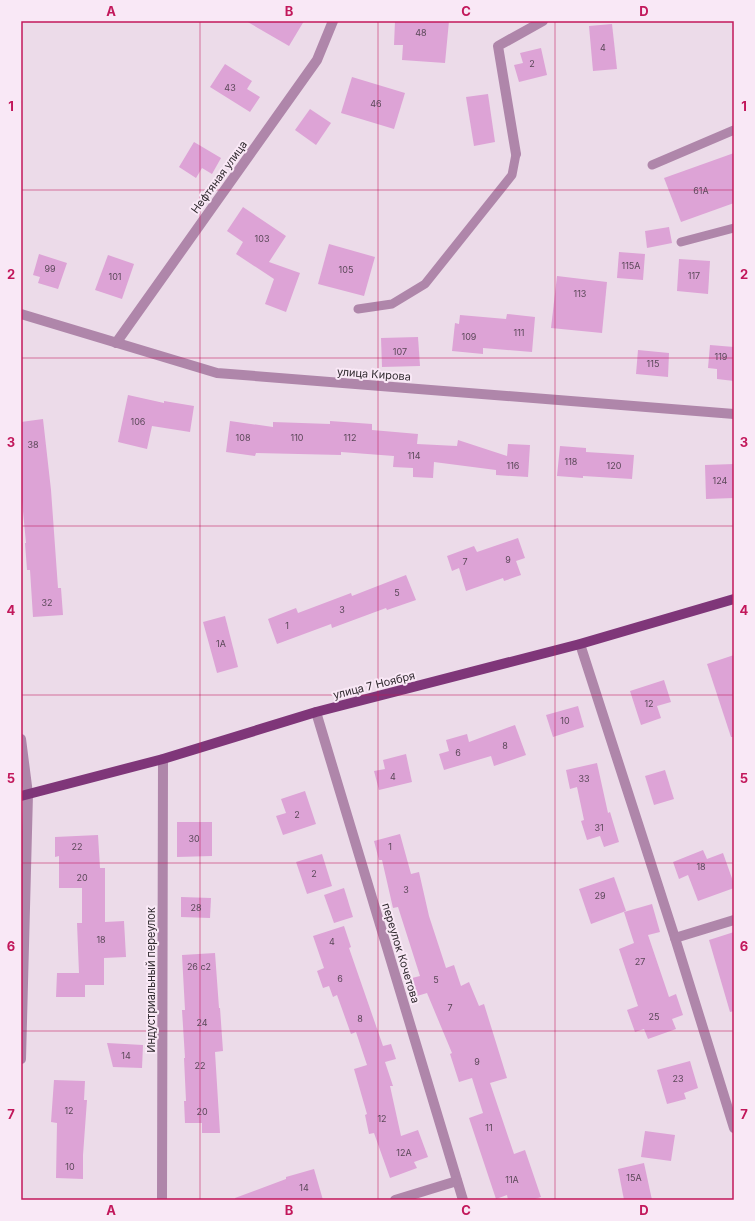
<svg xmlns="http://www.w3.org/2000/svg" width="755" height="1221" viewBox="0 0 755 1221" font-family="Inter,sans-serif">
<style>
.building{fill:#dda3d6}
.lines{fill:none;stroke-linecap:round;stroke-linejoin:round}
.service{stroke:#af86aa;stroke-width:9}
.minor{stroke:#af86aa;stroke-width:10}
.tertiary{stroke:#af86aa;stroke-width:10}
.primary{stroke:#7f3679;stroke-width:10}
.grid{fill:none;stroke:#c2185b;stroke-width:1;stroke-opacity:0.55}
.labels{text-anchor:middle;stroke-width:4;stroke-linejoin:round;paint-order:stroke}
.number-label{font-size:9px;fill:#5b4859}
.street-label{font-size:11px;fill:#302a2f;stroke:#f9e8f6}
.neatline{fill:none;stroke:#c2185b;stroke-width:1.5}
.grid-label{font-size:13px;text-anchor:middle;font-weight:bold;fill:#c2185b}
</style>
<rect width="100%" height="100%" fill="#ecdbe9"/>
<g class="building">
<polygon points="246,21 304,21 289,46"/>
<polygon points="395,21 449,21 445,63 402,60 403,45 394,45"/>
<polygon points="612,24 617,69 593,71 589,26"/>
<polygon points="541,48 547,75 519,82 514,65 523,63 520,53"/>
<polygon points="225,64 252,81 247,89 260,97 250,112 210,87"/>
<polygon points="352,77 405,93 394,129 341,113"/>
<polygon points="488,94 495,142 474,146 466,97"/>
<polygon points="310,109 331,123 316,145 295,130"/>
<polygon points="194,142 221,158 212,174 202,168 196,178 179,167"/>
<polygon points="734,153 734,203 681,222 664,178"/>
<polygon points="243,207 286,236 269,262 300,273 286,312 265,304 274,279 236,254 243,242 227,231"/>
<polygon points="669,227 672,243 647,248 645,231"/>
<polygon points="329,244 375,257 364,296 318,284"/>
<polygon points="619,252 645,254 643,280 617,278"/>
<polygon points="39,254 67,263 58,289 38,283 40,277 33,275"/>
<polygon points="108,255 134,264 122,299 95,290"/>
<polygon points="679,259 710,261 708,294 677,291"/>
<polygon points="557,276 607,282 602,333 551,328"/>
<polygon points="507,314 535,317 532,352 483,348 483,354 452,351 455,323 459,324 460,315 506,319"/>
<polygon points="418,337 420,366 382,367 381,338"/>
<polygon points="710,345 734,347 734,381 717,379 717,369 708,368"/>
<polygon points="638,350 669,353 668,377 636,374"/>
<polygon points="128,395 164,403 164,401 194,406 190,432 152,426 147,449 118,442"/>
<polygon points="43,419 51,490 58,588 61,588 63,615 33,617 30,570 27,570 25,543 26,543 21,490 21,422"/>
<polygon points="230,421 273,427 273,422 330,424 330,421 372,424 372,430 418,434 417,444 457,446 458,440 507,456 508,444 530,445 528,477 496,475 496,470 434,462 433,478 413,477 413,468 393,467 394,456 341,452 341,455 256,453 255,456 226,452"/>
<polygon points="560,446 586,448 586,452 634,455 632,479 583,476 583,478 557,476"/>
<polygon points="734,464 734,498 706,499 705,465"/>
<polygon points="518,538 525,558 516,561 521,575 504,581 503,578 466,591 459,568 452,571 447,556 474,546 477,552"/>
<polygon points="406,575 416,600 387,610 386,608 332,628 331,624 277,644 268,619 296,608 298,613 351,593 352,596"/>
<polygon points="225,616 238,667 217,673 203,622"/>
<polygon points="734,655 734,737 731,737 707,664"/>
<polygon points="664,680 671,702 657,706 661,718 641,725 630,691"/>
<polygon points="578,706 584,727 553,737 546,715"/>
<polygon points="515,725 526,755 494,766 491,756 444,770 439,754 449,751 446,740 467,734 469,742"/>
<polygon points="406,754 412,782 379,790 374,771 385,769 383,760"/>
<polygon points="597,763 608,813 610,812 619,842 604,847 600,836 587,840 581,821 584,820 577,787 570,789 566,770"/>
<polygon points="665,770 674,799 654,805 645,776"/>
<polygon points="305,791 316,824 283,835 276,816 286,813 281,799"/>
<polygon points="177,822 212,822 212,856 177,857"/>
<polygon points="400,834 411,874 419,872 429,916 446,968 454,965 461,986 469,982 479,1006 484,1004 507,1078 490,1083 514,1154 525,1150 541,1197 532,1200 508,1200 507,1195 496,1199 469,1118 483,1113 472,1078 459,1082 450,1054 452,1053 427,993 417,996 412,978 420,976 398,907 393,908 382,860 379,860 374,841"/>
<polygon points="98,835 100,868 105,868 105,922 124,921 126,957 104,958 104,985 85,985 85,997 56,997 57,973 79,973 77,923 82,923 82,888 59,888 59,856 55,857 55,837"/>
<polygon points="703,850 707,859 723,853 734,884 734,888 698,901 688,875 679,879 673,862"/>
<polygon points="322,854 332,886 307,894 296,862"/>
<polygon points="614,877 626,911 591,924 579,889"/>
<polygon points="344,888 353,917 334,923 324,895"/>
<polygon points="181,897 211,898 210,918 181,917"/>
<polygon points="652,904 660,932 648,935 669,997 676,994 683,1015 672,1019 676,1029 648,1039 644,1029 635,1032 627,1010 638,1006 619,949 634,943 624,912"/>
<polygon points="344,926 351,947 349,948 383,1046 391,1044 396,1059 385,1062 393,1086 390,1086 401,1136 418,1130 428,1157 414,1162 417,1168 390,1178 374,1133 369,1134 365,1115 367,1114 354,1069 367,1065 356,1032 351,1034 337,995 333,997 329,986 323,988 317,971 324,968 313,936"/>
<polygon points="734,932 734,1011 730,1012 709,940"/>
<polygon points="215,953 219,1008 220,1008 223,1051 215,1052 220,1133 202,1133 202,1123 185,1123 184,1101 186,1101 184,1058 185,1058 182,1010 185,1010 182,955"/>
<polygon points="107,1043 143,1045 142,1068 113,1067"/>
<polygon points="690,1061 698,1088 684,1093 686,1099 667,1104 657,1070"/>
<polygon points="54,1080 85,1081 84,1100 87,1100 83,1155 83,1179 56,1178 57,1123 51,1122"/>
<polygon points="645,1131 675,1135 671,1161 641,1157"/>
<polygon points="644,1163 652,1200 624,1200 618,1169"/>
<polygon points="314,1169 323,1200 235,1200 235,1198 286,1179 286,1177"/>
</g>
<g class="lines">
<g class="service">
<polyline points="652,165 734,130"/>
<polyline points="681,242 734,228"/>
<polyline points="358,309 392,304 425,284 512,175 516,154"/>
</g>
<g class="minor">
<polyline points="516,154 498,46 543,21"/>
<polyline points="116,343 317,60 333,21"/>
<polyline points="580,644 675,938 734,1128"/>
<polyline points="316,712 463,1200"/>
<polyline points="21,739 28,794 21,1059"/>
<polyline points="675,938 734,920"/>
<polyline points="162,1200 163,759"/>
<polyline points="395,1200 457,1181"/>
</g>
<polyline class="tertiary" points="21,314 217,373 734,414"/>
<polyline class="primary" points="21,796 163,759 316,712 580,644 734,599"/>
</g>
<path class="grid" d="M 200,21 L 200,1200M 378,21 L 378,1200M 555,21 L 555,1200M 21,190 L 734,190M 21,358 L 734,358M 21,526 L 734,526M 21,695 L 734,695M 21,863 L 734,863M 21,1031 L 734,1031"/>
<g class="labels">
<g class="number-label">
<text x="421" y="36">48</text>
<text x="603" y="51">4</text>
<text x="532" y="67">2</text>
<text x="230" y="91">43</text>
<text x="376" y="107">46</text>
<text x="701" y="194">61А</text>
<text x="262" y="242">103</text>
<text x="631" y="269">115А</text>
<text x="50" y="272">99</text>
<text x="346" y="273">105</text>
<text x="694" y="279">117</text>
<text x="115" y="280">101</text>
<text x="580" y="297">113</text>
<text x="519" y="336">111</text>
<text x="469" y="340">109</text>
<text x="400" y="355">107</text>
<text x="721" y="360">119</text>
<text x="653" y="367">115</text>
<text x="138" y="425">106</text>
<text x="243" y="441">108</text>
<text x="297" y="441">110</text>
<text x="350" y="441">112</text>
<text x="33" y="448">38</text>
<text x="414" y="459">114</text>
<text x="571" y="465">118</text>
<text x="513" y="469">116</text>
<text x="614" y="469">120</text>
<text x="720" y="484">124</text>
<text x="508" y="563">9</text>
<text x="465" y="565">7</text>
<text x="397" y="596">5</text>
<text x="47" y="606">32</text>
<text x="342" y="613">3</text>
<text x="287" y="629">1</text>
<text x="221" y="647">1А</text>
<text x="649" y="707">12</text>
<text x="565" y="724">10</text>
<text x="505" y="749">8</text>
<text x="458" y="756">6</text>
<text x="393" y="780">4</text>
<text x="584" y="782">33</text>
<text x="297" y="818">2</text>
<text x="599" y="831">31</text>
<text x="194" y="842">30</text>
<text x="77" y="850">22</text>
<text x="390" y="850">1</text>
<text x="701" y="870">18</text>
<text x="314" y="877">2</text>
<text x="82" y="881">20</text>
<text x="406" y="893">3</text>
<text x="600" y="899">29</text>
<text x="196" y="911">28</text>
<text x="101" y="943">18</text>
<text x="332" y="945">4</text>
<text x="640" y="965">27</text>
<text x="199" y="970">26 с2</text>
<text x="340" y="982">6</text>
<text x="436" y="983">5</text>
<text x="450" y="1011">7</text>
<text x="654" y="1020">25</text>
<text x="360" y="1022">8</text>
<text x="202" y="1026">24</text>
<text x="126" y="1059">14</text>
<text x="477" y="1065">9</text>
<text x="200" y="1069">22</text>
<text x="678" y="1082">23</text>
<text x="69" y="1114">12</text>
<text x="202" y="1115">20</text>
<text x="382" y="1122">12</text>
<text x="489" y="1131">11</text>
<text x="404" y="1156">12А</text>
<text x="70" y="1170">10</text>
<text x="634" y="1181">15А</text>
<text x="512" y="1183">11А</text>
<text x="304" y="1191">14</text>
</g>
<g class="street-label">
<text transform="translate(219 177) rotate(-54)" y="4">Нефтяная улица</text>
<text transform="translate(374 374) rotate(4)" y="4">улица Кирова</text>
<text transform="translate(374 685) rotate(-14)" y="4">улица 7 Ноября</text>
<text transform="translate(401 953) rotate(73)" y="4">переулок Кочетова</text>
<text transform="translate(151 980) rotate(-90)" y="4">Индустриальный переулок</text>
</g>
</g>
<rect width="755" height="1221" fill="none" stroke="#f9e8f6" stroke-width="44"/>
<rect x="22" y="22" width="711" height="1177" class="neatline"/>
<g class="grid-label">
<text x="111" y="16">A</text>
<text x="289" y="16">B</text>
<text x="466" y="16">C</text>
<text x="644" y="16">D</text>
<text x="11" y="111">1</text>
<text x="744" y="111">1</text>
<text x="11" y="279">2</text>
<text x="744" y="279">2</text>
<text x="11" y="447">3</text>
<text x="744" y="447">3</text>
<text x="11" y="615">4</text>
<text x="744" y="615">4</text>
<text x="11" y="783">5</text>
<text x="744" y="783">5</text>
<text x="11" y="951">6</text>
<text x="744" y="951">6</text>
<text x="11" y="1119">7</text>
<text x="744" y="1119">7</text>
<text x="111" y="1215">A</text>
<text x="289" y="1215">B</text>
<text x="466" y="1215">C</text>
<text x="644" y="1215">D</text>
</g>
</svg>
